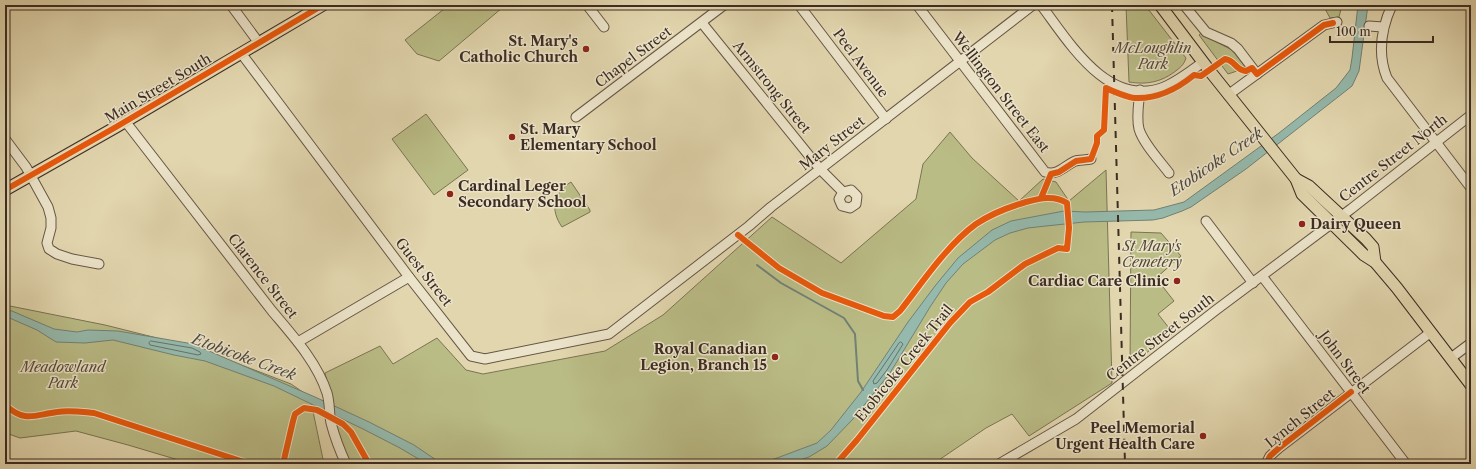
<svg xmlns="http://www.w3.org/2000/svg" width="1476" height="469" viewBox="0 0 1476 469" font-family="'Libre Caslon Text',serif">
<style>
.green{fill:#babc86;stroke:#7b7454}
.water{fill:#95b9ac;stroke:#718175}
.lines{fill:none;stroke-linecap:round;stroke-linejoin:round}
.shore{stroke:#687268;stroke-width:1}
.stream{stroke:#718175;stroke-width:2}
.minor-casing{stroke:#665646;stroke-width:11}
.major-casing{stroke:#3c2c23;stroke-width:13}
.minor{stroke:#ece4ca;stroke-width:9}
.major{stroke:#e2d6ae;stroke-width:11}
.rail{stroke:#3c2c23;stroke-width:2;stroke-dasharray:7 7;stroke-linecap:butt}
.cycleway-casing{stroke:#ece4ca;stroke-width:8}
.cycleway{stroke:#e8590c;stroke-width:6}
.poi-dot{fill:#8f2418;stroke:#ece4ca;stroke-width:1.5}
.labels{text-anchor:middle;stroke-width:3;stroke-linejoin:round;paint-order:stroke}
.poi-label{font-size:14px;font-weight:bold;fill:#3c2c23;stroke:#ece4ca;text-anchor:end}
.park-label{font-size:14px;font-style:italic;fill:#554937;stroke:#ece4ca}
.street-label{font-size:14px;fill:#3c2c23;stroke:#ece4ca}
.water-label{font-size:15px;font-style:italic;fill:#4e483e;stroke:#ece4ca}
</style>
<rect width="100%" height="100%" fill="#e2d6ae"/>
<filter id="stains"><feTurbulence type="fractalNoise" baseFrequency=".005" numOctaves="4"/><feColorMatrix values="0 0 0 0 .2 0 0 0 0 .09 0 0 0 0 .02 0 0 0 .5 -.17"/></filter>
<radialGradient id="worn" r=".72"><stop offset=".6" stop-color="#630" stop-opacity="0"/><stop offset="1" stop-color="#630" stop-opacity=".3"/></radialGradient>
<g class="green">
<polygon points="449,5 502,5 502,8 439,61 417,54 405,40"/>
<path d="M 1126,5 L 1145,5 L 1186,58 C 1184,64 1182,66 1177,70 C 1162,82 1147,85 1129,82 Z"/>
<polygon points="1323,5 1342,5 1339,17 1330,18"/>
<polygon points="1201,33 1205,36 1232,50 1246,68 1228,74 1199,35"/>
<polygon points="426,114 468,170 434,195 392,139"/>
<polygon points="950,132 972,158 1019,201 1043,179 1056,182 1069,201 1106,170 1112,383 1029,436 1012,414 986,428 933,464 349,464 337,436 331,398 325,373 380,346 393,364 437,338 466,370 483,374 605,351 663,315 772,217 841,263 916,199 923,164"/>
<path d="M 571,182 L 590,210 L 590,212 L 562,227 C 550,210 553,193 571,182 Z"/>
<polygon points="1131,232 1161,233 1181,256 1156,278 1174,301 1158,314 1173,333 1130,365"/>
<polygon points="5,305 105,325 197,348 291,384 310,397 324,464 192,464 128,445 76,431 20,438 6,433 5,431"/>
</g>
<g class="water">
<polygon points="1358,5 1368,5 1359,71 1352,86 1246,169 1191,207 1182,211 1163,218 1153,220 1084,222 1046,226 1028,228 1010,233 995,240 963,264 946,283 930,307 890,373 853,419 827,446 809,457 788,464 761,464 817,443 831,430 861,392 908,322 935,286 958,258 992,230 1011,221 1064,211 1085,212 1154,210 1184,202 1279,133 1336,88 1350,70 1352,58"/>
<polygon points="5,310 12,311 54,329 77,332 88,330 118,331 193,344 315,397 369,422 414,445 442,464 427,464 400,448 363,429 274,386 205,361 174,355 113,340 85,343 56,342 37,330 5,316"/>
</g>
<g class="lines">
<g class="shore">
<polygon points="151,341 192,348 200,352 201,354 198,355 150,345 149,343"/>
<polygon points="901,342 903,344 887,370 877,383 874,384 873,381 899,343"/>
</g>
<polyline class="stream" points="757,265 781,283 844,318 855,334 858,381 863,390"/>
<g class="minor-casing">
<g id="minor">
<polyline points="231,5 259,43"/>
<polyline points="587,5 604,27"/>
<polyline points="799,5 886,119"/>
<path d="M 917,5 L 1045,172 C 1058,176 1064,166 1075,161 C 1079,160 1086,160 1091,159"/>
<path d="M 1041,5 C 1069,42 1108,109 1164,87 C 1178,81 1191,71 1203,62"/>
<polyline points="1184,5 1206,32 1231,43 1238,49 1257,74"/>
<path d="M 1392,5 C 1381,29 1377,53 1387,78 L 1471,188"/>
<polyline points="702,23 820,169 843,192"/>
<polyline points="1369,26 1383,27"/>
<polyline points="241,53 409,277 471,356 485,359 609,334 749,226 771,207 1033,5"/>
<path d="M 1140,90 C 1139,102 1136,117 1139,129 C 1143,143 1160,161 1169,173"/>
<polyline points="1228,95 1324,25 1337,22"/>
<polyline points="576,117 724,5"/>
<path d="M 125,121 L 272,311 C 293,336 317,362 327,393 C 330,403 329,414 331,423 C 335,438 340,451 346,464"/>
<polyline points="5,139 26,167 48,207 51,218 51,228 47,243 49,249 57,254 72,259 99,264"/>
<polygon points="851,190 857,196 856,204 850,208 842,206 839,199 843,192"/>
<polyline points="1206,221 1253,283"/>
<polyline points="1262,276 1406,464"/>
<polyline points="298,342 409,277"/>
<polyline points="1451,358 1471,343"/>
<polyline points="999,464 1076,419 1216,310 1351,209 1471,115"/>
<polyline points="1266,464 1270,456 1279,448 1431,332"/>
</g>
</g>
<g class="major-casing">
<g id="major">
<polyline points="1160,5 1209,70 1296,179 1302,194 1364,255 1375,262 1397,288 1471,385"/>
<polyline points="1296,179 1309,186 1366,239 1373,247 1375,262"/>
<polyline points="5,190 116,127 323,5"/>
</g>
</g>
<use href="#minor" class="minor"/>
<use href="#major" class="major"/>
<polyline class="rail" points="1112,5 1125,464"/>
<g class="cycleway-casing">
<g id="cycleway">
<polyline points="5,190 116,127 323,5"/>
<path d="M 1041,198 L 1051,174 L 1059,172 L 1076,161 L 1091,159 L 1097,143 L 1097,136 L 1104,130 L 1106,88 C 1112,91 1129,98 1135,98 C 1157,99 1177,89 1194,75 L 1201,76 L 1225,59 C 1235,60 1236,71 1246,71 L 1252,68 L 1257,74 L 1324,25 L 1333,23"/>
<path d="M 738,235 L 779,268 L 822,293 L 884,316 L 893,317 L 900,311 C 922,283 947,245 976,224 C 991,214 1009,207 1026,202 C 1041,198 1054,195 1067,203 L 1069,228 L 1067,249 L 1058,248 L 1025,264 L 988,292 L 970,302 L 950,323 L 857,440 L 836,464"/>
<path d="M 5,405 C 25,423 34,415 57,412 C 70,410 82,412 94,413 L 250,464"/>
<polyline points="283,464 293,421 295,414 304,408 317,410 343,424 351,432 369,464"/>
<polyline points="1266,464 1270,456 1279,448 1351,392"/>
</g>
</g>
<use href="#cycleway" class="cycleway"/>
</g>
<g class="poi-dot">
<circle cx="586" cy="49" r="4"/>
<circle cx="512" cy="137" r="4"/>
<circle cx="450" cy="194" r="4"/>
<circle cx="1302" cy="224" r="4"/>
<circle cx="1177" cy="281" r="4"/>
<circle cx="775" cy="357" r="4"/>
<circle cx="1203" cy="436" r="4"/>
</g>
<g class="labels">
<g class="poi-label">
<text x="578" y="46">St. Mary's<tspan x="578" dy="16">Catholic Church</tspan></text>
<text x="520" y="134" text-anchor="start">St. Mary<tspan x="520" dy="16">Elementary School</tspan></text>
<text x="458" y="191" text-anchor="start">Cardinal Leger<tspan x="458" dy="16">Secondary School</tspan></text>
<text x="1310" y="229" text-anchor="start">Dairy Queen</text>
<text x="1169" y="286">Cardiac Care Clinic</text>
<text x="767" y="354">Royal Canadian<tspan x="767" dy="16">Legion, Branch 15</tspan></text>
<text x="1195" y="433">Peel Memorial<tspan x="1195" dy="16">Urgent Health Care</tspan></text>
</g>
<g class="park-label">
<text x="1153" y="53">McLoughlin<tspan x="1153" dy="16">Park</tspan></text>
<text x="1152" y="251">St Mary's<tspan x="1152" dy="16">Cemetery</tspan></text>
<text x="63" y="372">Meadowland<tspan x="63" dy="16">Park</tspan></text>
</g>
<g class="street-label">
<text transform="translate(633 57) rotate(-37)" y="5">Chapel Street</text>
<text transform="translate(861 63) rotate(53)" y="5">Peel Avenue</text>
<text transform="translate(772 87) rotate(51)" y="5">Armstrong Street</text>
<text transform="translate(158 88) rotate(-31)" y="5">Main Street South</text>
<text transform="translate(1001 92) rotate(52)" y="5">Wellington Street East</text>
<text transform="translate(832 143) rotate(-38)" y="5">Mary Street</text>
<text transform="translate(1393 158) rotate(-38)" y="5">Centre Street North</text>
<text transform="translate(424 272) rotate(52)" y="5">Guest Street</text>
<text transform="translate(263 276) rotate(52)" y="5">Clarence Street</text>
<text transform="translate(1160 337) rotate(-38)" y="5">Centre Street South</text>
<text transform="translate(1345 362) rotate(53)" y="5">John Street</text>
<text transform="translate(904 363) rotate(-51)" y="5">Etobicoke Creek Trail</text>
<text transform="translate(1300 418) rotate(-39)" y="5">Lynch Street</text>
</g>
<g class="water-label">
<text transform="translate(1216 162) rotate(-34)" y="5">Etobicoke Creek</text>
<text transform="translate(244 357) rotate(20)" y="5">Etobicoke Creek</text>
</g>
</g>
<rect width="1476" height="469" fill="none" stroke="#e2d6ae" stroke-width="20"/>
<rect x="6" y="6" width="1464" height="457" fill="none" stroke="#3c2c23" stroke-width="2"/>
<rect x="10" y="10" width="1456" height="449" fill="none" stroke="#3c2c23"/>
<path d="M1330 36v6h103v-6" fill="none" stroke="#3c2c23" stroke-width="2"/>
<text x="1336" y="36" font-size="12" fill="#3c2c23" stroke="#ece4ca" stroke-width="3" paint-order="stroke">100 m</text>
<rect width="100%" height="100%" filter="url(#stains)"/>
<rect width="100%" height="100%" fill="url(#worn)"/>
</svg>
